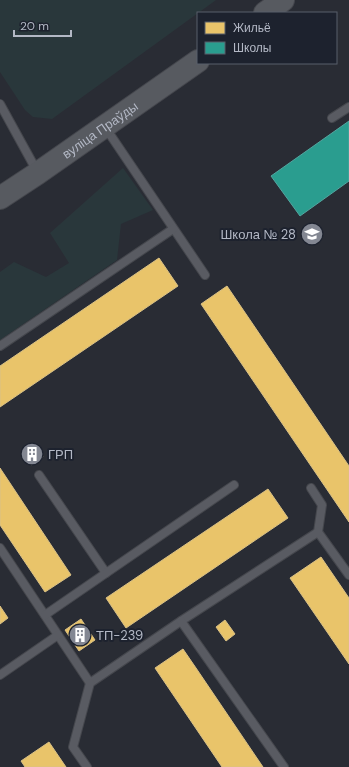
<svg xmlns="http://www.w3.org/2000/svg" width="349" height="767" viewBox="0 0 349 767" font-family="'DM Sans',sans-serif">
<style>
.green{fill:#29373b}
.homes{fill:#e9c46a;stroke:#d9c085}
.schools{fill:#2a9d8f;stroke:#53a59f}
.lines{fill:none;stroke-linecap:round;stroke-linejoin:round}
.lane-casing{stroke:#45474d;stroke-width:10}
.secondary-casing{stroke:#45474d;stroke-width:24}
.lane{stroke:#595b62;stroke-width:8}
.secondary{stroke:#575a60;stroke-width:22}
.labels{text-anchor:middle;stroke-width:4;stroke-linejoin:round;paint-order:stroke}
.street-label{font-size:13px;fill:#b3b8c5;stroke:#1d222e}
.poi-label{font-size:13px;fill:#b3b8c5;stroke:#1d222e;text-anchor:start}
</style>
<rect width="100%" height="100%" fill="#292c34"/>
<g class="green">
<polygon points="0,0 216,0 52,119 33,117 25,110 0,72"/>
<polygon points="123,168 153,210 121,224 117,260 0,340 0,272 14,262 46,277 69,263 50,233"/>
</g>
<g class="homes">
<polygon points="159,258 178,286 0,407 0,366"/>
<polygon points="227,286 349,466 349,522 201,304"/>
<polygon points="34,444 43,457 31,465 22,452"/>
<polygon points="0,468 71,575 45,592 0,525"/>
<polygon points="268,489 288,518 126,628 106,598"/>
<polygon points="321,557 349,598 349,664 290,578"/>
<polygon points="0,606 8,618 0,624"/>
<polygon points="81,619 95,640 79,651 65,630"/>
<polygon points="225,620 235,634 226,641 216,627"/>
<polygon points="183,649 196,668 263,767 222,767 155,668"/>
<polygon points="49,742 66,767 25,767 21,761"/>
</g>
<polygon class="schools" points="349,121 349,181 300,216 271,176"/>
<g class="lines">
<g class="lane-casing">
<g id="lane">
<polyline points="0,104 38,173"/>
<polyline points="332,118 349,107"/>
<polyline points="105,127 205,275"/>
<polyline points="0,346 173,229"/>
<polyline points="39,475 106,573"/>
<polyline points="311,488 322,505 318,532 349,575"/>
<polyline points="0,548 90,683 181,621 318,532"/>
<polyline points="45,615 234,485"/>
<polyline points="181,621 284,767"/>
<polyline points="0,675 58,635"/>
<polyline points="87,767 73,747 90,683"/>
</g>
</g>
<g class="secondary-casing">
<g id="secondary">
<polyline points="265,13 283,0"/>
<path id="s1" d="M 0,198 L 38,173 L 198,61"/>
</g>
</g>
<use href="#lane" class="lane"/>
<use href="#secondary" class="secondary"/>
</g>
<defs>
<g id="school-disc" transform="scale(1.15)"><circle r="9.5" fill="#838792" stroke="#1d222e"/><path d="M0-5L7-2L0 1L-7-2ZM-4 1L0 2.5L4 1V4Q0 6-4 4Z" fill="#fff"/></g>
<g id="building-disc" transform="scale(1.15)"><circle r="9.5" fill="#838792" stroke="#1d222e"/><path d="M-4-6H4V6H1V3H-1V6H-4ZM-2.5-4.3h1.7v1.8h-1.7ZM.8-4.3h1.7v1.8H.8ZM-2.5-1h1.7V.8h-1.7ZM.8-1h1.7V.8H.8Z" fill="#fff"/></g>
</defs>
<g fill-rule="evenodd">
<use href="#school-disc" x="312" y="234"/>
<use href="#building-disc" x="32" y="454"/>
<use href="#building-disc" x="80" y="635"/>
</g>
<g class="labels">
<g class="street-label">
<text dy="5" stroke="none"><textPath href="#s1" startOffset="121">вуліца Праўды</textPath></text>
</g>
<g class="poi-label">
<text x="296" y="239" text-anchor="end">Школа № 28</text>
<text x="48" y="459">ГРП</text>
<text x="96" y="640">ТП-239</text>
</g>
</g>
<rect x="197" y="12" width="140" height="52" fill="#1d222e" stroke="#595e6a"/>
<rect x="205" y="22" width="20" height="12" fill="#e9c46a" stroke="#595e6a"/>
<text x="233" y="32" font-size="12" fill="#b3b8c5">Жильё</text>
<rect x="205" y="42" width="20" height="12" fill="#2a9d8f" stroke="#595e6a"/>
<text x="233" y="52" font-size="12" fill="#b3b8c5">Школы</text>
<path d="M14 30v6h57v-6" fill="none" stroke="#b3b8c5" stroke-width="2"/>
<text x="20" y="30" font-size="12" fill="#b3b8c5" stroke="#1d222e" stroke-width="3" paint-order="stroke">20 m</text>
</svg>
